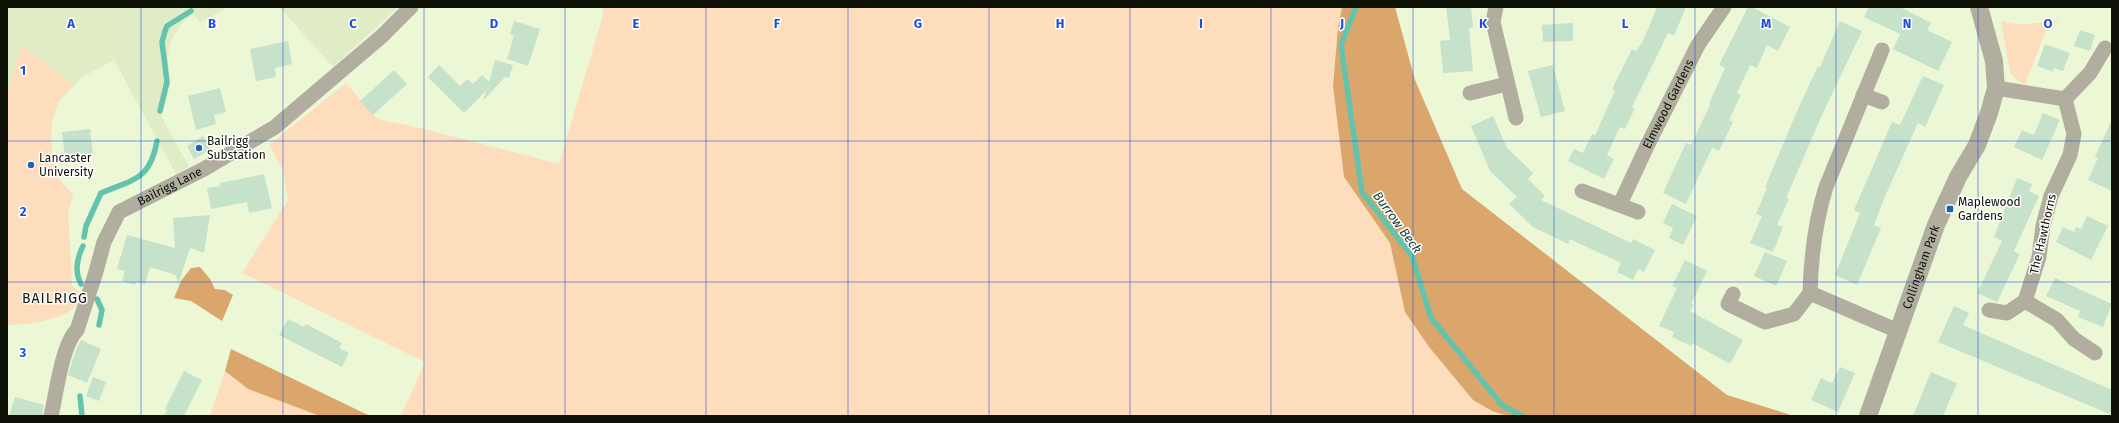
<svg xmlns="http://www.w3.org/2000/svg" width="2119" height="423" viewBox="0 0 2119 423" font-family="'Fira Sans',sans-serif">
<style>
.built{fill:#dfecc5}
.green{fill:#fdddbb}
.forest{fill:#daa66b}
.lines{fill:none;stroke-linecap:round;stroke-linejoin:round}
.stream{stroke:#64c3ad;stroke-width:5.5}
.building{fill:#c6e2ca}
.minor{stroke:#b1ad9f;stroke-width:15}
.tertiary{stroke:#b1ad9f;stroke-width:18}
.grid{fill:none;stroke:#1d4ed8;stroke-width:1;stroke-opacity:0.55}
.poi-dot{fill:#2260b1;stroke:#fff;stroke-width:1.5}
.labels{text-anchor:middle;stroke-width:3;stroke-linejoin:round;paint-order:stroke}
.street-label{font-size:12px;fill:#0f1207;stroke:#fff}
.poi-label{font-size:12px;fill:#0f1207;stroke:#fff;text-anchor:start}
.water-label{font-size:13px;font-style:italic;fill:#19443a;stroke:#fff}
.quarter-label{font-size:14px;letter-spacing:1px;fill:#0f1207;stroke:#fff}
.grid-label{font-size:13px;text-anchor:middle;font-weight:bold;fill:#1d4ed8;stroke:#fff;stroke-width:3;stroke-linejoin:round;paint-order:stroke}
</style>
<rect width="100%" height="100%" fill="#ecf7d6"/>
<g class="built">
<polygon points="7,7 228,7 200,23 193,14 182,23 171,40 168,53 169,86 161,116 189,167 183,170 176,174 114,60 82,77 58,102 52,122 51,140 54,164 60,180 73,195 68,212 72,286 79,292 75,305 61,315 37,323 7,325"/>
<polygon points="273,7 398,7 333,67 280,8"/>
</g>
<g class="green">
<polygon points="604,7 1342,7 1338,27 1333,86 1344,177 1390,243 1405,312 1429,347 1473,400 1492,411 1508,416 401,416 425,362 242,273 288,200 283,170 269,145 346,83 377,119 424,129 559,164 601,22"/>
<path d="M 2060,20 L 2047,28 L 2025,84 L 2019,82 L 2010,72 L 2001,21 C 2028,28 2034,22 2060,20 Z"/>
<path d="M 21,45 L 75,85 C 69,89 61,96 58,103 C 47,124 49,157 59,179 C 62,185 69,190 73,195 L 68,212 L 72,286 L 79,292 C 78,296 78,301 76,304 C 67,321 24,324 7,325 L 7,96 Z"/>
<polygon points="225,371 248,389 320,416 210,416"/>
</g>
<g class="forest">
<polygon points="1342,7 1395,7 1415,80 1462,189 1727,395 1794,416 1508,416 1492,411 1473,400 1429,347 1405,312 1390,243 1344,177 1333,86 1338,27"/>
<polygon points="200,267 210,279 215,289 225,290 233,295 222,321 191,301 174,298 181,281 191,268"/>
<polygon points="231,349 370,416 320,416 248,389 225,371"/>
</g>
<g class="lines">
<g class="stream">
<polyline points="1356,7 1341,45 1362,192 1412,256 1431,318 1502,405 1522,416"/>
<polyline points="160,111 167,82 162,42 165,31 167,26 191,11"/>
<path d="M 84,237 L 86,226 L 101,193 C 134,179 150,180 157,141"/>
<path d="M 81,284 C 74,271 77,258 83,246"/>
<polyline points="97,299 102,310 99,325"/>
<polyline points="80,396 82,416"/>
</g>
</g>
<g class="building">
<polygon points="1446,7 1471,7 1473,27 1469,28 1473,71 1443,73 1440,41 1450,40"/>
<polygon points="1657,7 1686,7 1674,36 1668,33 1632,107 1635,108 1625,129 1620,127 1607,155 1614,159 1604,179 1568,161 1574,149 1583,153 1592,134 1595,135 1615,91 1612,89 1632,49 1636,51 1643,41"/>
<polygon points="1748,7 1752,7 1790,27 1778,51 1767,45 1757,68 1750,65 1737,93 1741,95 1729,120 1733,122 1719,151 1712,148 1686,204 1663,193 1686,143 1691,145 1710,105 1709,104 1725,68 1719,65"/>
<polygon points="1869,7 1900,7 1931,23 1927,30 1952,42 1938,71 1893,49 1900,34 1864,17"/>
<polygon points="514,21 540,29 528,66 507,59 514,36 510,34"/>
<polygon points="1840,21 1862,31 1822,115 1786,198 1789,199 1777,225 1783,227 1773,252 1750,243 1762,216 1756,214 1767,188 1765,187 1798,109 1818,66 1820,67"/>
<polygon points="1573,23 1573,41 1543,42 1542,25"/>
<polygon points="2080,30 2095,35 2090,51 2074,46"/>
<polygon points="288,41 292,64 275,68 276,77 256,81 250,49"/>
<polygon points="2045,44 2070,53 2063,71 2054,68 2053,72 2037,66"/>
<polygon points="495,60 513,65 509,78 505,77 483,101 486,91 464,113 428,77 439,65 460,86 467,79 473,84 482,75 489,82"/>
<polygon points="1553,65 1565,111 1541,117 1528,71"/>
<polygon points="394,70 407,84 373,115 360,101"/>
<polygon points="1923,76 1944,85 1925,127 1918,123 1886,194 1874,225 1881,228 1857,285 1835,275 1860,213 1854,210 1892,122 1900,125"/>
<polygon points="220,88 226,112 214,115 216,124 196,130 188,96"/>
<polygon points="2043,113 2060,120 2042,160 2014,147 2022,130 2034,135"/>
<polygon points="1493,116 1507,148 1533,173 1528,179 1545,196 1541,200 1631,243 1633,239 1655,250 1644,272 1638,269 1633,280 1617,272 1621,263 1570,239 1568,244 1533,227 1509,204 1517,197 1490,171 1471,126"/>
<polygon points="2112,120 2112,191 2088,180 2098,158 2095,156"/>
<polygon points="90,129 93,154 65,158 62,132"/>
<polygon points="203,136 211,149 194,159 187,146"/>
<polygon points="264,174 272,208 249,213 247,202 211,209 207,188 220,186 220,183"/>
<polygon points="2017,178 2032,184 2029,191 2039,196 2014,251 2020,254 1997,302 1977,293 2002,241 1994,237"/>
<polygon points="1672,204 1697,216 1683,245 1669,238 1673,228 1663,223"/>
<polygon points="210,215 204,253 190,248 178,285 176,275 150,267 145,284 136,282 135,285 122,281 125,271 117,269 127,235 175,248 173,218"/>
<polygon points="2087,216 2108,226 2091,260 2056,242 2063,227 2074,232 2076,227 2081,229"/>
<polygon points="1765,252 1787,261 1776,286 1754,276"/>
<polygon points="1685,260 1707,271 1691,304 1694,305 1690,311 1743,340 1730,364 1692,343 1691,346 1672,337 1674,332 1659,326 1677,288 1672,286"/>
<polygon points="2055,278 2112,304 2103,327 2078,317 2080,311 2046,296"/>
<polygon points="1954,306 1969,313 1963,325 2112,390 2112,415 1938,342"/>
<polygon points="288,319 304,327 306,324 342,343 339,348 349,353 342,367 279,335"/>
<polygon points="81,340 101,349 87,383 68,375 76,350"/>
<polygon points="1840,367 1855,373 1838,412 1811,400 1821,378 1832,383"/>
<polygon points="184,371 202,380 184,416 164,416 167,410 165,409"/>
<polygon points="1931,372 1957,383 1943,416 1913,416"/>
<polygon points="93,377 106,382 99,401 86,396"/>
<polygon points="15,397 44,405 42,416 9,416"/>
</g>
<g class="lines">
<g class="minor">
<polyline points="1496,7 1493,22 1516,118"/>
<path d="M 1882,50 L 1826,187 C 1815,222 1811,256 1810,293 L 1898,331"/>
<polyline points="1996,88 2065,99 2090,73 2105,48"/>
<polyline points="1470,93 1507,84"/>
<polyline points="1863,95 1882,102"/>
<polyline points="2065,99 2074,134 2070,155 2051,196 2043,226 2039,257 2025,301 2057,320 2074,339 2095,353"/>
<polyline points="1582,191 1638,212"/>
<path id="s1" d="M 1620,204 L 1648,144 L 1698,45 L 1724,7"/>
<polyline points="1733,294 1728,304 1765,322 1794,314 1810,293"/>
<polyline points="1989,310 2007,313 2025,301"/>
<path id="s2" d="M 51,416 C 56,395 62,344 77,330 L 95,275 L 104,242 L 119,212 L 204,169 L 275,127 L 382,36 L 411,7"/>
</g>
<path class="tertiary" id="s3" d="M 1868,416 L 1936,225 L 1958,177 L 1977,145 L 1989,113 L 1996,88 L 1994,61 L 1979,7"/>
</g>
<path class="grid" d="M 141,7 L 141,416M 283,7 L 283,416M 424,7 L 424,416M 565,7 L 565,416M 706,7 L 706,416M 848,7 L 848,416M 989,7 L 989,416M 1130,7 L 1130,416M 1271,7 L 1271,416M 1413,7 L 1413,416M 1554,7 L 1554,416M 1695,7 L 1695,416M 1836,7 L 1836,416M 1978,7 L 1978,416M 7,141 L 2112,141M 7,282 L 2112,282"/>
<g class="poi-dot">
<circle cx="199" cy="148" r="4"/>
<circle cx="31" cy="165" r="4"/>
<rect x="1946" y="205" width="8" height="8" rx="2"/>
</g>
<g class="labels">
<g class="street-label">
<text dy="4" stroke="none"><textPath href="#s1" startOffset="111">Elmwood Gardens</textPath></text>
<text dy="4" stroke="none"><textPath href="#s2" startOffset="273">Bailrigg Lane</textPath></text>
<text transform="translate(2043 234) rotate(-77)" y="4">The Hawthorns</text>
<text dy="4" stroke="none"><textPath href="#s3" startOffset="158">Collingham Park</textPath></text>
</g>
<g class="poi-label">
<text x="207" y="145">Bailrigg<tspan x="207" dy="14">Substation</tspan></text>
<text x="39" y="162">Lancaster<tspan x="39" dy="14">University</tspan></text>
<text x="1958" y="206">Maplewood<tspan x="1958" dy="14">Gardens</tspan></text>
</g>
<g class="water-label">
<text transform="translate(1398 222) rotate(54)" y="5">Burrow Beck</text>
</g>
<g class="quarter-label">
<text x="55" y="303">BAILRIGG</text>
</g>
</g>
<g class="grid-label">
<text x="71" y="28">A</text>
<text x="212" y="28">B</text>
<text x="353" y="28">C</text>
<text x="494" y="28">D</text>
<text x="636" y="28">E</text>
<text x="777" y="28">F</text>
<text x="918" y="28">G</text>
<text x="1060" y="28">H</text>
<text x="1201" y="28">I</text>
<text x="1342" y="28">J</text>
<text x="1483" y="28">K</text>
<text x="1625" y="28">L</text>
<text x="1766" y="28">M</text>
<text x="1907" y="28">N</text>
<text x="2048" y="28">O</text>
<text x="23" y="75">1</text>
<text x="23" y="216">2</text>
<text x="23" y="357">3</text>
</g>
<rect width="2119" height="423" fill="none" stroke="#0f1207" stroke-width="16"/>
</svg>
